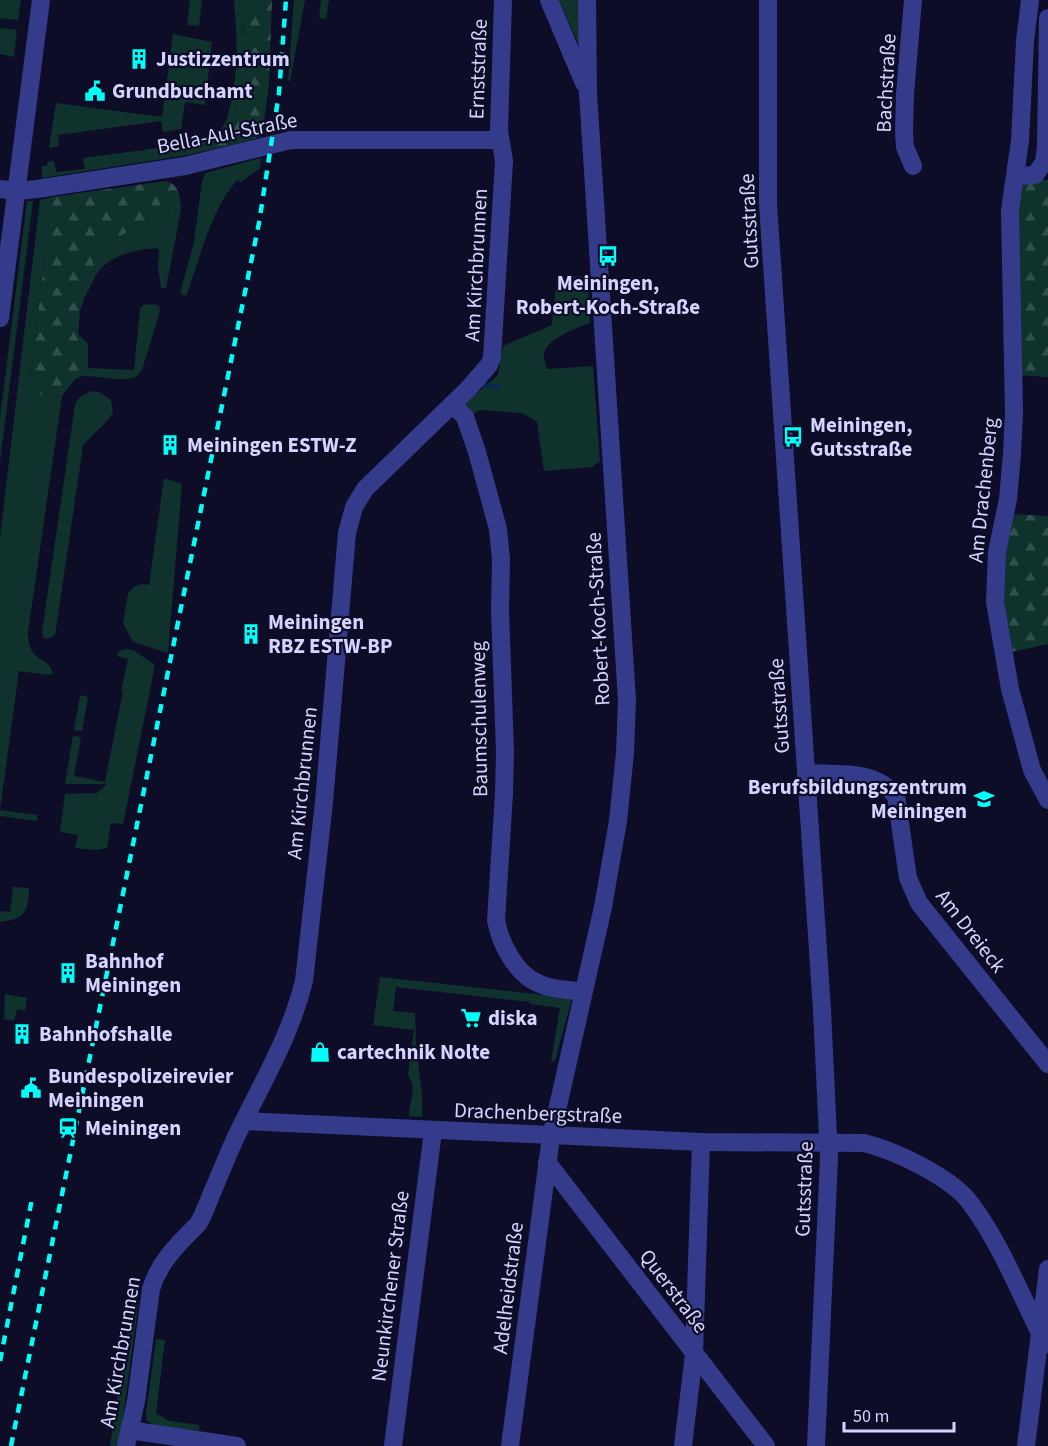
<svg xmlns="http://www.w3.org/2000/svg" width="1048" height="1446" viewBox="0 0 1048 1446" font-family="'Source Sans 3',sans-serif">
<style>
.green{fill:#0f322d}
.forest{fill:url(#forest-firs)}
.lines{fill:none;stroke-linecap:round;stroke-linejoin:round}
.stream{stroke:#07294d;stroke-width:4.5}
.minor{stroke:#343b8b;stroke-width:18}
.rail{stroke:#00fff8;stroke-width:4.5;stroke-dasharray:9 8;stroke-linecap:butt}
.labels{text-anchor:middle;stroke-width:4.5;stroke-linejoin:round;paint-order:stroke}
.poi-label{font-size:21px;font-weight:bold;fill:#d4d4ff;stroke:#0e0d28;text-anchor:start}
.street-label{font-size:21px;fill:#d4d4ff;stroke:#0e0d28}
</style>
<defs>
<pattern id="forest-firs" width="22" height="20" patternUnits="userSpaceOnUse" patternTransform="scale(1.5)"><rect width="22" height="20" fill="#0f322d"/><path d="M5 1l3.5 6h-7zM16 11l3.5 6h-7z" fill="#314f4c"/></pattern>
</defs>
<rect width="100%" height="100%" fill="#0e0d28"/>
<g class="green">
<polygon points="0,0 21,0 18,20 0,18"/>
<polygon points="190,0 202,0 199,26 187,25"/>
<path d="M 234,0 L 243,0 L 242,79 L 235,116 L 229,129 L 219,140 L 186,150 L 187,155 L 42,178 L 42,166 L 47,166 L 48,162 L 54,161 L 56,172 L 85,169 L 83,158 C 108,154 205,145 219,131 C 226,125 228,115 230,106 C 239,68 237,38 234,0 Z"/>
<polygon points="294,0 305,0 290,81 288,81"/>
<polygon points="321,0 329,0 326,19 319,18"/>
<polygon points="559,0 581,0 580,44 578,43"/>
<polygon points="0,28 17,30 14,57 0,54"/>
<polygon points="173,34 212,42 205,105 185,102 181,129 163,132 161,121 58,135 59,146 49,148 56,103 162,117"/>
<path d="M 261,158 L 260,168 L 241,182 L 237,180 C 209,213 201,257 186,296 L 180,293 L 194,242 L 202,182 L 205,173 Z"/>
<path d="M 52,197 L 29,390 L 49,397 L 62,396 L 28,632 C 28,664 47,654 53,673 L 49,675 L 19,671 L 0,810 L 37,815 L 37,821 L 0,816 L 0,537 L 40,200 Z"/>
<polygon points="27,201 33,201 0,462 0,418"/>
<path d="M 181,210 L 166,288 L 161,288 L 158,267 L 159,250 L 156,248 C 134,250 109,255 96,275 L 92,256 L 100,246 L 163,215 Z"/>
<path d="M 557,276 L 588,277 L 590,323 C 577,328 552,337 545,350 C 542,356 546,364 547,369 L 593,366 L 600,461 L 592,467 L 544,471 L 537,422 L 522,413 L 480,410 L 470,416 L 463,405 L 498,375 L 503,346 L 552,325 Z"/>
<path d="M 153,304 L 159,306 L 160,311 L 142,370 C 140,372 138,375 135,377 C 124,383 95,375 82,376 L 78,334 L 88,344 L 88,368 L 134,370 L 140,309 L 143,305 Z"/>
<path d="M 92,391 L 99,392 L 111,400 L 113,413 C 105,426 92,433 83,446 L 55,635 L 47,639 L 43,637 L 42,632 L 75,405 C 78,397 84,394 92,391 Z"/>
<polygon points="164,478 182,484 168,653 133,642 123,623 128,594 133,587 141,584 149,585"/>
<polygon points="126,649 133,650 155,665 123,824 111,823 107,848 95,850 75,848 78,835 60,832 65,794 97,793 107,784 65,784 73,736 81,737 74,776 105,782 123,691 121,691 128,659 117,656 119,651"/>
<polygon points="80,695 88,697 82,731 74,730"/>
<path d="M 13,887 L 29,888 C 28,912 25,919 0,922 L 0,911 L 10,912 Z"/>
<path d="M 380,977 L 572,998 L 555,1061 L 551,1061 L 560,1008 L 530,1004 L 530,1002 L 396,987 L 393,1011 L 415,1013 L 416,1043 L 422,1095 L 422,1117 L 409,1116 C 409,1101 418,1088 408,1075 L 414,1030 L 373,1025 Z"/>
<polygon points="5,994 27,998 25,1011 17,1009 14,1021 4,1019"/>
<polygon points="134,1300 139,1300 119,1446 110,1446 132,1301"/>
<polygon points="156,1339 165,1340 156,1413 169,1421 200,1425 199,1431 156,1426 147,1421 146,1413"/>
</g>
<g class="forest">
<polygon points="243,0 272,0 269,84 262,136 244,142 187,155 186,150 219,140 229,129 235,116 242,79"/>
<polygon points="1021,179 1048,180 1048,377 1016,375 1016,211"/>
<path d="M 165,181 C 180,184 180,197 181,210 L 163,215 L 100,246 L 92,256 L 96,275 L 85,296 L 80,311 L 78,334 L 82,376 L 74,380 L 62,396 L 49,397 L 29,391 L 52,197 Z"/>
<polygon points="1011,514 1048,516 1048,644 1011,652 1001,602 1002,553"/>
</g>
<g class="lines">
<polyline class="stream" points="483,385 499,387"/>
<g class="minor">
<polyline points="549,0 584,83"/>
<polyline points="768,0 768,204 822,1010 829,1158 816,1446"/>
<polyline points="1030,0 1025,41 1020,141 1010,210 1014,412 1012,454 1008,499 997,552 995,602 1010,689 1032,770 1048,800"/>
<polyline points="913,166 905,147 904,132 905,94 913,0"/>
<polyline points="1016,176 1035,175 1044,162 1046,146 1048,18"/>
<polyline points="0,189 17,191 37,189 185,166 291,140 500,140"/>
<polyline points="0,318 41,0"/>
<path d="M 452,404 L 465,417 L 477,452 L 498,529 L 501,559 L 500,610 L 505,752 L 504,793 L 496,920 C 500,943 516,975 540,984 C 552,990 568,989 582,992"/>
<path d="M 806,773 C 837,775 875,769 896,796 L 908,878 L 919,903 L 1048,1064"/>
<path d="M 245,1121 L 701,1142 L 864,1143 C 894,1150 953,1178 971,1204 C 999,1241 1020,1293 1041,1335 L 1048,1344"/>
<polyline points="547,1162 766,1446"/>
<polyline points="129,1430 237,1446"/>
<path d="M 126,1446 L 136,1401 L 151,1289 C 159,1262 178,1244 198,1224 L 202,1217 C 213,1191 223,1166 234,1141 C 259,1088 290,1038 304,981 L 324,802 L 347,533 L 354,507 L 365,489 L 468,389 L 489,365 L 492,358 L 504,161 L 499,131 L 503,0"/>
<polyline points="393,1446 433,1131"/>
<polyline points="510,1446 551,1137 603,907 618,821 625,753 627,700 588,93 587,0"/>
<polyline points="683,1446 694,1354 701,1142"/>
<polyline points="1026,1446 1048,1269"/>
</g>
<g class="rail">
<polyline points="0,1361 32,1199"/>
<polyline points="11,1446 259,223 279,93 286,0"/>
</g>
</g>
<defs>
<g id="building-bare" transform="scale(1.62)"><path d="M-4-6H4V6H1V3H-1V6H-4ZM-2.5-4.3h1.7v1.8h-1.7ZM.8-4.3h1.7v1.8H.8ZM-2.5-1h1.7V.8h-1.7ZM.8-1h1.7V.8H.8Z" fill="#00fff8" stroke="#0e0d28" stroke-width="2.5" paint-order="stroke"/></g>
<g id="civic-bare" transform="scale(1.62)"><path d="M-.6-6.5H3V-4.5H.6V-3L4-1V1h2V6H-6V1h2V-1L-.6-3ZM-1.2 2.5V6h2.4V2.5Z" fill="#00fff8" stroke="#0e0d28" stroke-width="2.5" paint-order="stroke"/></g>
<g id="bus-bare" transform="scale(1.62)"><path d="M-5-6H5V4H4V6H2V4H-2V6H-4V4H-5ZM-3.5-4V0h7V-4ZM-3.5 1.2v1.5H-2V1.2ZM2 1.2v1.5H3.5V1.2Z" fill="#00fff8" stroke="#0e0d28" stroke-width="2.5" paint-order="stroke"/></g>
<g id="school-bare" transform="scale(1.62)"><path d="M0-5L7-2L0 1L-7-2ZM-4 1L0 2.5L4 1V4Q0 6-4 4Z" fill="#00fff8" stroke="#0e0d28" stroke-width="2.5" paint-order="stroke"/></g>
<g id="supermarket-bare" transform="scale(1.62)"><path d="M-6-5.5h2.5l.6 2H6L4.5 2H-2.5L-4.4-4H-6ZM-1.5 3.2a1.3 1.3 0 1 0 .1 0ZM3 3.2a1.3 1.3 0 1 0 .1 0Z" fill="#00fff8" stroke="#0e0d28" stroke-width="2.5" paint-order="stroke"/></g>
<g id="shop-bare" transform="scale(1.62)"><path d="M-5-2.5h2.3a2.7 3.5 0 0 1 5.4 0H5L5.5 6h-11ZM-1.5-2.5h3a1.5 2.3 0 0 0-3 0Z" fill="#00fff8" stroke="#0e0d28" stroke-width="2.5" paint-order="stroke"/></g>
<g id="station-bare" transform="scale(1.62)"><path d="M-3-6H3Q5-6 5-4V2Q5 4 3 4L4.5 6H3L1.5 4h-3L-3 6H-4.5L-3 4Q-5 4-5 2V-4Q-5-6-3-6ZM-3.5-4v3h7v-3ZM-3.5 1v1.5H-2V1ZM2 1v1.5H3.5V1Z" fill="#00fff8" stroke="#0e0d28" stroke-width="2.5" paint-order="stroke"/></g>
</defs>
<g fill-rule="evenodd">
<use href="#building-bare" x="139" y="59"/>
<use href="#civic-bare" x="95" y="91"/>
<use href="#bus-bare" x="608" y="256"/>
<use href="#bus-bare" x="793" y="437"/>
<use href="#building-bare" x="170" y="445"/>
<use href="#building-bare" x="251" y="634"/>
<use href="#school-bare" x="984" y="799"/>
<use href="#building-bare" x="68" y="973"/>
<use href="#supermarket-bare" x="471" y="1018"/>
<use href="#building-bare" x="22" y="1034"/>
<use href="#shop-bare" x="320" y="1052"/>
<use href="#civic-bare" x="31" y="1088"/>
<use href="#station-bare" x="68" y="1128"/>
</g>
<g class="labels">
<g class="poi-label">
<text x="156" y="66">Justizzentrum</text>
<text x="112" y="98">Grundbuchamt</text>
<text x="608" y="290" text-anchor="middle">Meiningen,<tspan x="608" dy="24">Robert-Koch-Straße</tspan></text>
<text x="810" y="432">Meiningen,<tspan x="810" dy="24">Gutsstraße</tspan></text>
<text x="187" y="452">Meiningen ESTW-Z</text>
<text x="268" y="629">Meiningen<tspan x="268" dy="24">RBZ ESTW-BP</tspan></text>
<text x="967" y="794" text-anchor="end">Berufsbildungszentrum<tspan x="967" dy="24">Meiningen</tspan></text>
<text x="85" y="968">Bahnhof<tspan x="85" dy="24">Meiningen</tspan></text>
<text x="488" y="1025">diska</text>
<text x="39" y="1041">Bahnhofshalle</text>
<text x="337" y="1059">cartechnik Nolte</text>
<text x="48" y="1083">Bundespolizeirevier<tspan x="48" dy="24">Meiningen</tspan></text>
<text x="85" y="1135">Meiningen</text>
</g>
<g class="street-label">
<text transform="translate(478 69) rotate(-88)" y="7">Ernststraße</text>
<text transform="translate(886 83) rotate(-87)" y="7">Bachstraße</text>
<text transform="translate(227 133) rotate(-11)" y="7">Bella-Aul-Straße</text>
<text transform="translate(749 221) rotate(-93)" y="7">Gutsstraße</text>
<text transform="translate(476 265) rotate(-87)" y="7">Am Kirchbrunnen</text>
<text transform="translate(983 490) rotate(-84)" y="7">Am Drachenberg</text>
<text transform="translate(598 619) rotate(-93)" y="7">Robert-Koch-Straße</text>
<text transform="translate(779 706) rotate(-94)" y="7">Gutsstraße</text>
<text transform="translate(479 719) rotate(-91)" y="7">Baumschulenweg</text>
<text transform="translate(302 783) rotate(-84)" y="7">Am Kirchbrunnen</text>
<text transform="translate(971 931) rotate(52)" y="7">Am Dreieck</text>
<text transform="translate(538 1113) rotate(2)" y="7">Drachenbergstraße</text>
<text transform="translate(804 1189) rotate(-88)" y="7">Gutsstraße</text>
<text transform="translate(390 1286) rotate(-83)" y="7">Neunkirchener Straße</text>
<text transform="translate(508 1288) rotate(-83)" y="7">Adelheidstraße</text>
<text transform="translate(674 1291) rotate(53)" y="7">Querstraße</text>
<text transform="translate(120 1352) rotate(-80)" y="7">Am Kirchbrunnen</text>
</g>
</g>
<path d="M844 1422v9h110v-9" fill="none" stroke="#d4d4ff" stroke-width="3"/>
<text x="853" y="1422" font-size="18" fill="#d4d4ff" stroke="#0e0d28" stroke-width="4.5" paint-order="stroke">50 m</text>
</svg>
